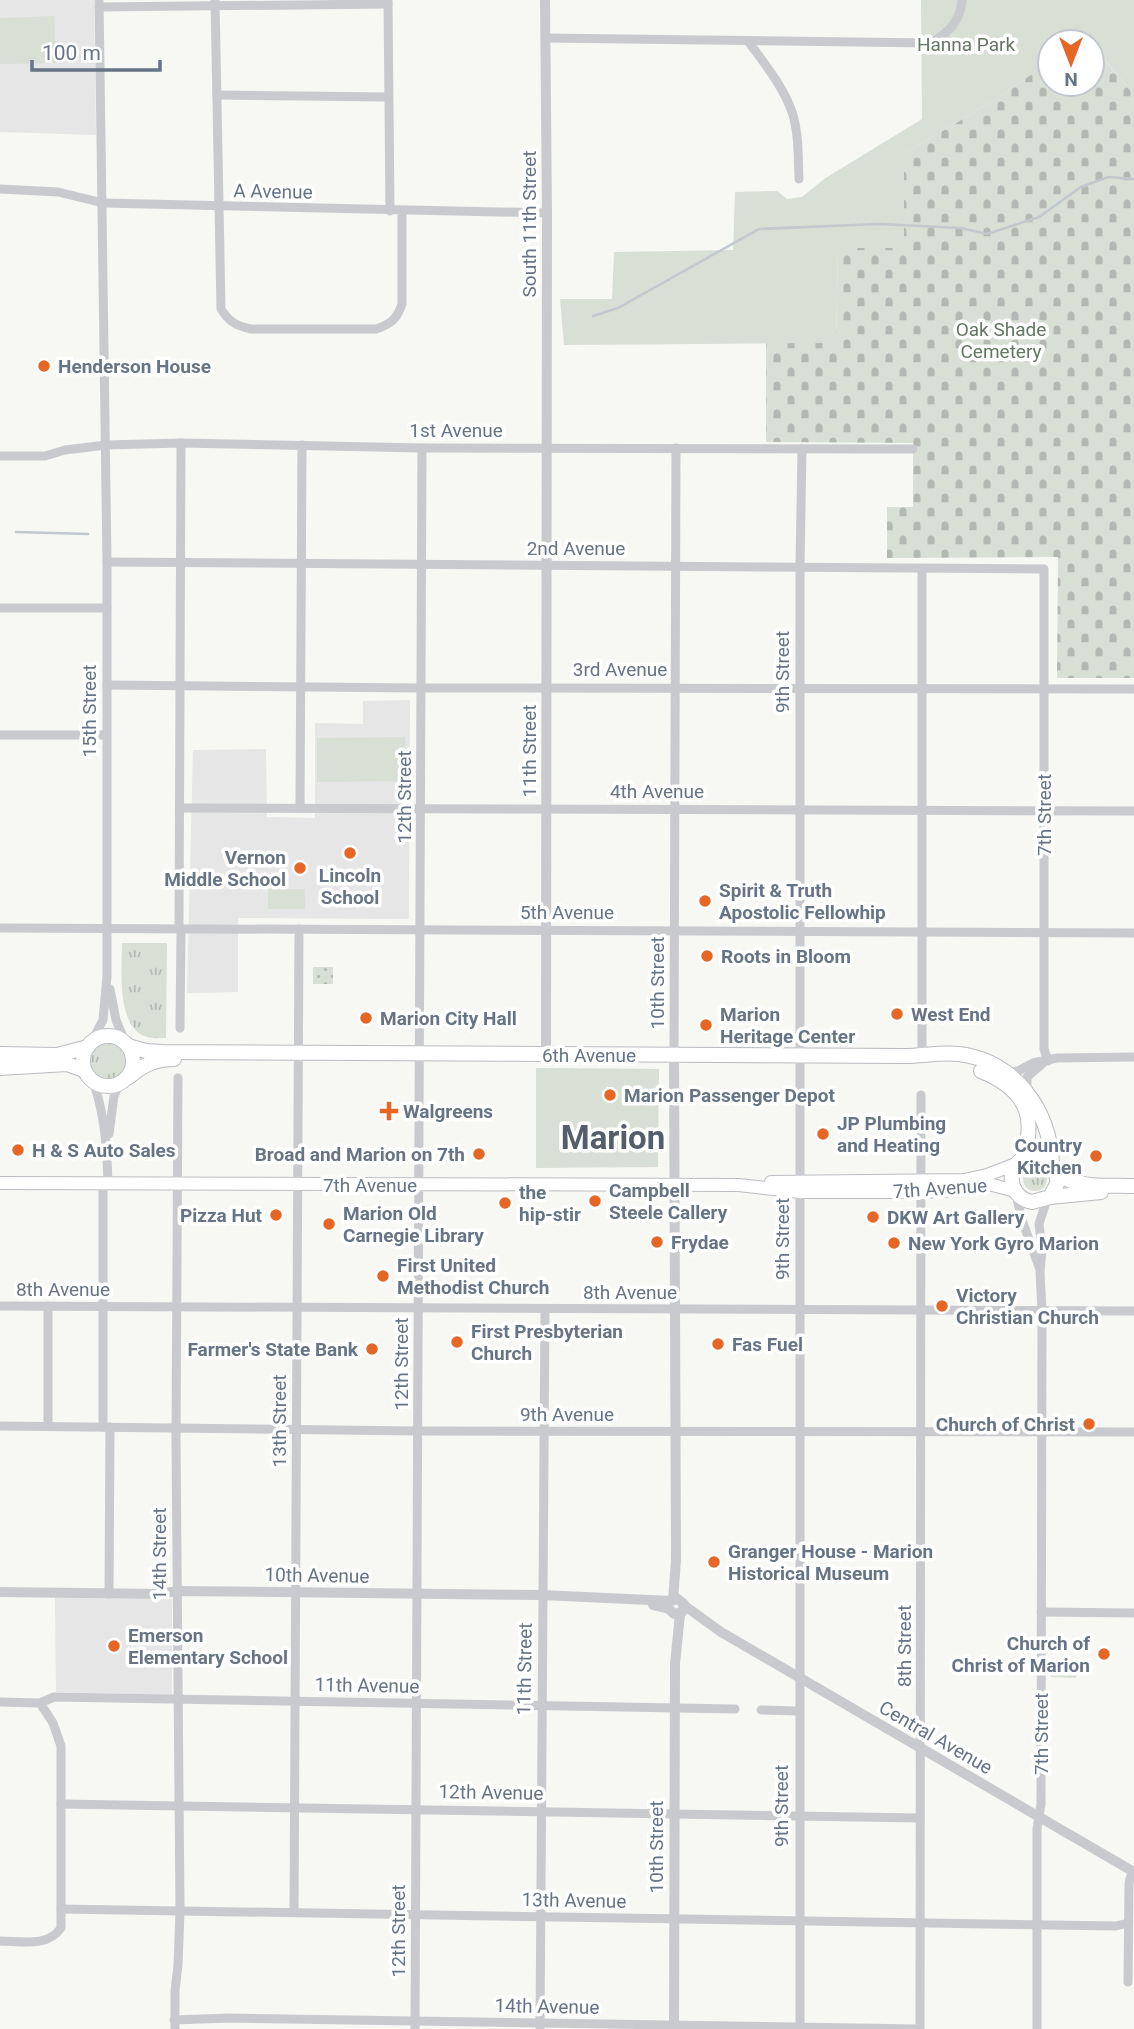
<svg xmlns="http://www.w3.org/2000/svg" width="1134" height="2029" viewBox="0 0 1134 2029" font-family="Roboto,sans-serif">
<style>
.built{fill:#e5e6e5}
.grass{fill:url(#grass-tufts)}
.cemetery{fill:url(#cemetery-stones)}
.park{fill:#d8dfd5}
.garden{fill:url(#garden-dots)}
.lines{fill:none;stroke-linecap:round;stroke-linejoin:round}
.stream{stroke:#c1c9cf;stroke-width:2.5}
.secondary-casing{stroke:#babdc2;stroke-width:14}
.primary-casing{stroke:#b8bbc0;stroke-width:16}
.minor{stroke:#c8cace;stroke-width:9}
.tertiary{stroke:#c8cace;stroke-width:10}
.secondary{stroke:#fff;stroke-width:12}
.primary{stroke:#fff;stroke-width:14}
.poi-dot{fill:#e66725;stroke:#fff;stroke-width:2.5}
.labels{text-anchor:middle;stroke-width:7;stroke-linejoin:round;paint-order:stroke}
.park-label{font-size:19px;fill:#637861;stroke:#fff}
.street-label{font-size:19px;fill:#667486;stroke:#fff}
.poi-label{font-size:19px;font-weight:bold;fill:#667486;stroke:#fff;text-anchor:start}
.town-label{font-size:33px;font-weight:bold;fill:#545e6b;stroke:#fff}
</style>
<defs>
<pattern id="grass-tufts" width="24" height="20" patternUnits="userSpaceOnUse" patternTransform="scale(1.75)"><rect width="24" height="20" fill="#d8dfd5"/><path d="M3 7l-1-3M5 7V3M7 7l1-3M15 17l-1-3M17 17v-4M19 17l1-3" fill="none" stroke="#b3b9b2"/></pattern>
<pattern id="cemetery-stones" width="16" height="16" patternUnits="userSpaceOnUse" patternTransform="scale(1.75)"><rect width="16" height="16" fill="#d8dfd5"/><path d="M2 7V4a2 2 0 0 1 4 0v3zM10 15v-3a2 2 0 0 1 4 0v3z" fill="#b3b9b2"/></pattern>
<pattern id="garden-dots" width="8" height="8" patternUnits="userSpaceOnUse" patternTransform="scale(1.75)"><rect width="8" height="8" fill="#d8dfd5"/><path d="M2 2h.1M6 6h.1" fill="none" stroke="#b3b9b2" stroke-width="1.8" stroke-linecap="round"/></pattern>
</defs>
<rect width="100%" height="100%" fill="#f7f7f4"/>
<g class="built">
<polygon points="0,0 94,0 96,135 0,132"/>
<polygon points="410,700 409,919 238,918 238,992 187,993 193,750 266,749 267,817 315,818 315,723 363,724 363,701"/>
<polygon points="55,1598 172,1599 172,1695 56,1692"/>
</g>
<g class="grass">
<path d="M 122,943 L 167,943 L 166,1038 C 159,1038 150,1039 144,1036 C 116,1024 122,967 122,943 Z"/>
<circle cx="108" cy="1061" r="17"/>
<circle cx="1035" cy="1179" r="12"/>
</g>
<polygon class="cemetery" points="1092,45 1134,95 1134,678 1057,678 1058,557 887,558 887,507 913,507 913,443 766,442 766,343 836,343 838,248 904,248 904,154 1001,96 1050,61 1050,84 1092,84"/>
<g class="park">
<polygon points="921,0 1134,0 1134,95 1085,36 1077,42 1050,42 1050,61 1001,96 904,154 904,248 838,248 836,343 564,345 560,299 612,299 614,252 733,250 735,192 777,191 787,199 802,197 824,179 922,119"/>
<polygon points="54,16 56,63 0,64 0,18"/>
<polygon points="405,737 406,781 317,782 317,738"/>
<rect x="268" y="889" width="37" height="20"/>
<polygon points="536,1068 659,1069 658,1167 536,1168"/>
<polygon points="1065,1664 1078,1665 1076,1678 1051,1677 1052,1665 1063,1666"/>
</g>
<rect class="garden" x="313" y="967" width="20" height="17"/>
<g class="lines">
<g class="stream">
<polyline points="593,316 618,308 759,229 879,224 961,228 987,234 1039,217 1081,187 1108,177 1134,179"/>
<polyline points="16,532 88,534"/>
</g>
<g class="secondary-casing">
<g id="secondary">
<polyline points="771,1182 964,1180 987,1175 1018,1163"/>
<polyline points="0,1183 739,1185 800,1192 921,1192 960,1190 989,1184 1015,1191"/>
</g>
</g>
<g class="primary-casing">
<g id="primary">
<circle cx="108" cy="1061" r="25"/>
<path d="M 128,1046 L 146,1051 L 163,1052 L 905,1056 C 922,1056 941,1052 959,1054 C 1015,1061 1050,1110 1052,1164"/>
<polyline points="0,1054 57,1055 88,1047"/>
<polyline points="0,1068 67,1064 84,1070"/>
<path d="M 981,1071 C 1023,1088 1039,1115 1022,1159"/>
<path d="M 129,1077 C 143,1065 155,1059 174,1059"/>
<path d="M 1054,1166 L 1058,1182 L 1050,1197 L 1032,1202 C 1003,1196 1006,1156 1035,1156 C 1052,1156 1055,1174 1069,1180 C 1088,1188 1114,1185 1134,1186"/>
<polyline points="1050,1197 1101,1192"/>
</g>
</g>
<g class="minor">
<path d="M 215,0 L 221,309 C 229,322 237,326 251,329 L 376,329 C 391,324 397,319 402,304 L 402,211"/>
<polyline points="388,0 390,211"/>
<polyline points="99,7 388,4"/>
<path d="M 546,38 L 931,43 C 949,32 960,22 962,0"/>
<path d="M 748,41 C 764,63 783,86 792,112 C 799,133 798,157 799,179"/>
<polyline points="217,95 388,97"/>
<polyline points="0,189 58,192 103,203 547,213"/>
<polyline points="0,456 45,456 65,450 106,445 181,443 422,448 913,449"/>
<polyline points="107,562 1044,569 1044,1049 1048,1061"/>
<polyline points="922,569 922,1056"/>
<polyline points="0,608 107,608"/>
<polyline points="107,685 422,688 1134,689"/>
<polyline points="0,735 106,735"/>
<polyline points="180,808 1134,811"/>
<polyline points="300,808 302,445"/>
<polyline points="0,928 1134,933"/>
<polyline points="179,929 181,443"/>
<polyline points="110,989 116,1020 126,1044"/>
<polyline points="180,1028 181,929"/>
<polyline points="91,1043 103,1020 107,976 107,562 99,0"/>
<polyline points="674,1055 676,448"/>
<polyline points="1007,1073 1018,1071 1033,1063 1057,1058 1134,1057"/>
<path d="M 93,1081 C 105,1115 107,1148 108,1184"/>
<polyline points="1027,1090 1027,1077 1043,1063"/>
<polyline points="109,1134 114,1096 120,1083"/>
<polyline points="103,1184 103,1427"/>
<polyline points="1016,1194 1022,1220 1039,1267"/>
<polyline points="0,1306 1134,1311"/>
<polyline points="0,1426 418,1431 1134,1432"/>
<polyline points="48,1426 48,1306"/>
<polyline points="109,1594 110,1427"/>
<polyline points="1041,1612 1134,1613"/>
<polyline points="0,1702 40,1703 54,1697 735,1709"/>
<polyline points="761,1710 798,1711"/>
<polyline points="61,1804 920,1818"/>
<polyline points="61,1909 1116,1926 1128,1923"/>
<polyline points="294,1912 299,929"/>
<path d="M 0,1941 C 21,1941 47,1948 61,1928 L 61,1746 L 53,1723 L 40,1703"/>
<polyline points="1128,1982 1129,1883 1132,1871"/>
<polyline points="174,2020 229,2018 919,2029"/>
<polyline points="175,2029 175,1991 178,1965 180,1911 176,1440 178,1078"/>
<polyline points="415,2029 422,448"/>
<polyline points="540,2029 545,1309"/>
<polyline points="800,2029 800,567 802,449"/>
<polyline points="920,2029 921,1095"/>
<polyline points="1037,2029 1037,1829 1041,1804 1042,1311 1040,1272 1042,1249 1039,1224 1047,1199"/>
</g>
<g class="tertiary">
<polyline points="545,0 547,213 546,1055"/>
<polyline points="0,1592 160,1594 177,1591 542,1595 671,1601 678,1599 684,1604 682,1612"/>
<polyline points="673,1600 676,1560 674,1055"/>
<polyline points="653,1605 669,1609 674,1614 682,1612"/>
<polyline points="685,1606 721,1632 1134,1872"/>
<polyline points="674,2029 675,1664 680,1614"/>
</g>
<use href="#secondary" class="secondary"/>
<use href="#primary" class="primary"/>
</g>
<g class="poi-dot">
<circle cx="44" cy="366" r="7"/>
<circle cx="350" cy="853" r="7"/>
<circle cx="300" cy="868" r="7"/>
<circle cx="705" cy="901" r="7"/>
<circle cx="707" cy="956" r="7"/>
<circle cx="897" cy="1014" r="7"/>
<circle cx="366" cy="1018" r="7"/>
<circle cx="706" cy="1025" r="7"/>
<circle cx="610" cy="1095" r="7"/>
<path d="M385.5 1100.5h7v7h7v7h-7v7h-7v-7h-7v-7h7z"/>
<circle cx="823" cy="1134" r="7"/>
<circle cx="18" cy="1150" r="7"/>
<circle cx="479" cy="1154" r="7"/>
<circle cx="1096" cy="1156" r="7"/>
<circle cx="595" cy="1201" r="7"/>
<circle cx="505" cy="1203" r="7"/>
<circle cx="276" cy="1215" r="7"/>
<circle cx="873" cy="1217" r="7"/>
<circle cx="329" cy="1224" r="7"/>
<circle cx="657" cy="1242" r="7"/>
<circle cx="894" cy="1243" r="7"/>
<circle cx="383" cy="1276" r="7"/>
<circle cx="942" cy="1306" r="7"/>
<circle cx="457" cy="1342" r="7"/>
<circle cx="718" cy="1344" r="7"/>
<circle cx="372" cy="1349" r="7"/>
<circle cx="1089" cy="1424" r="7"/>
<circle cx="714" cy="1562" r="7"/>
<circle cx="114" cy="1646" r="7"/>
<circle cx="1104" cy="1654" r="7"/>
</g>
<g class="labels">
<g class="park-label">
<text x="966" y="51">Hanna Park</text>
<text x="1001" y="336">Oak Shade<tspan x="1001" dy="22">Cemetery</tspan></text>
</g>
<g class="street-label">
<text transform="translate(273 191) rotate(1)" y="7">A Avenue</text>
<text transform="translate(529 224) rotate(-90)" y="7">South 11th Street</text>
<text x="456" y="437">1st Avenue</text>
<text x="576" y="555">2nd Avenue</text>
<text x="620" y="676">3rd Avenue</text>
<text transform="translate(782 672) rotate(-90)" y="7">9th Street</text>
<text transform="translate(89 711) rotate(-90)" y="7">15th Street</text>
<text transform="translate(529 751) rotate(-90)" y="7">11th Street</text>
<text x="657" y="798">4th Avenue</text>
<text transform="translate(404 797) rotate(-90)" y="7">12th Street</text>
<text transform="translate(1044 815) rotate(-90)" y="7">7th Street</text>
<text x="567" y="919">5th Avenue</text>
<text transform="translate(657 983) rotate(-90)" y="7">10th Street</text>
<text x="589" y="1062">6th Avenue</text>
<text x="370" y="1192">7th Avenue</text>
<text transform="translate(940 1188) rotate(-4)" y="7">7th Avenue</text>
<text transform="translate(782 1239) rotate(-90)" y="7">9th Street</text>
<text x="63" y="1296">8th Avenue</text>
<text x="630" y="1299">8th Avenue</text>
<text transform="translate(401 1364) rotate(-90)" y="7">12th Street</text>
<text x="567" y="1421">9th Avenue</text>
<text transform="translate(279 1421) rotate(-90)" y="7">13th Street</text>
<text transform="translate(159 1554) rotate(-90)" y="7">14th Street</text>
<text transform="translate(317 1575) rotate(1)" y="7">10th Avenue</text>
<text transform="translate(904 1646) rotate(-90)" y="7">8th Street</text>
<text transform="translate(524 1669) rotate(-89)" y="7">11th Street</text>
<text transform="translate(367 1685) rotate(1)" y="7">11th Avenue</text>
<text transform="translate(1041 1734) rotate(-90)" y="7">7th Street</text>
<text transform="translate(936 1737) rotate(30)" y="7">Central Avenue</text>
<text transform="translate(491 1792) rotate(1)" y="7">12th Avenue</text>
<text transform="translate(781 1806) rotate(-90)" y="7">9th Street</text>
<text transform="translate(656 1847) rotate(-90)" y="7">10th Street</text>
<text transform="translate(574 1900) rotate(1)" y="7">13th Avenue</text>
<text transform="translate(398 1931) rotate(-90)" y="7">12th Street</text>
<text transform="translate(547 2006) rotate(1)" y="7">14th Avenue</text>
</g>
<g class="poi-label">
<text x="58" y="373">Henderson House</text>
<text x="286" y="864" text-anchor="end">Vernon<tspan x="286" dy="22">Middle School</tspan></text>
<text x="350" y="882" text-anchor="middle">Lincoln<tspan x="350" dy="22">School</tspan></text>
<text x="719" y="897">Spirit &amp; Truth<tspan x="719" dy="22">Apostolic Fellowhip</tspan></text>
<text x="721" y="963">Roots in Bloom</text>
<text x="720" y="1021">Marion<tspan x="720" dy="22">Heritage Center</tspan></text>
<text x="911" y="1021">West End</text>
<text x="380" y="1025">Marion City Hall</text>
<text x="624" y="1102">Marion Passenger Depot</text>
<text x="403" y="1118">Walgreens</text>
<text x="837" y="1130">JP Plumbing<tspan x="837" dy="22">and Heating</tspan></text>
<text x="1082" y="1152" text-anchor="end">Country<tspan x="1082" dy="22">Kitchen</tspan></text>
<text x="32" y="1157">H &amp; S Auto Sales</text>
<text x="465" y="1161" text-anchor="end">Broad and Marion on 7th</text>
<text x="609" y="1197">Campbell<tspan x="609" dy="22">Steele Callery</tspan></text>
<text x="519" y="1199">the<tspan x="519" dy="22">hip-stir</tspan></text>
<text x="343" y="1220">Marion Old<tspan x="343" dy="22">Carnegie Library</tspan></text>
<text x="262" y="1222" text-anchor="end">Pizza Hut</text>
<text x="887" y="1224">DKW Art Gallery</text>
<text x="671" y="1249">Frydae</text>
<text x="908" y="1250">New York Gyro Marion</text>
<text x="397" y="1272">First United<tspan x="397" dy="22">Methodist Church</tspan></text>
<text x="956" y="1302">Victory<tspan x="956" dy="22">Christian Church</tspan></text>
<text x="471" y="1338">First Presbyterian<tspan x="471" dy="22">Church</tspan></text>
<text x="732" y="1351">Fas Fuel</text>
<text x="358" y="1356" text-anchor="end">Farmer's State Bank</text>
<text x="1075" y="1431" text-anchor="end">Church of Christ</text>
<text x="728" y="1558">Granger House - Marion<tspan x="728" dy="22">Historical Museum</tspan></text>
<text x="128" y="1642">Emerson<tspan x="128" dy="22">Elementary School</tspan></text>
<text x="1090" y="1650" text-anchor="end">Church of<tspan x="1090" dy="22">Christ of Marion</tspan></text>
</g>
<g class="town-label">
<text x="613" y="1149">Marion</text>
</g>
</g>
<g transform="translate(1071 63) rotate(180)"><circle r="33" fill="#ffffff" stroke="#c2c7cf" stroke-width="2"/>
<path d="M0-5L12 26L0 18L-12 26Z" fill="#e66725"/>
<text y="-10" font-size="19" font-weight="bold" text-anchor="middle" fill="#667486">N</text>
</g>
<path d="M32 60v10h128v-10" fill="none" stroke="#667486" stroke-width="3.5"/>
<text x="42" y="60" font-size="21" fill="#667486" stroke="#ffffff" stroke-width="5" paint-order="stroke">100 m</text>
</svg>
